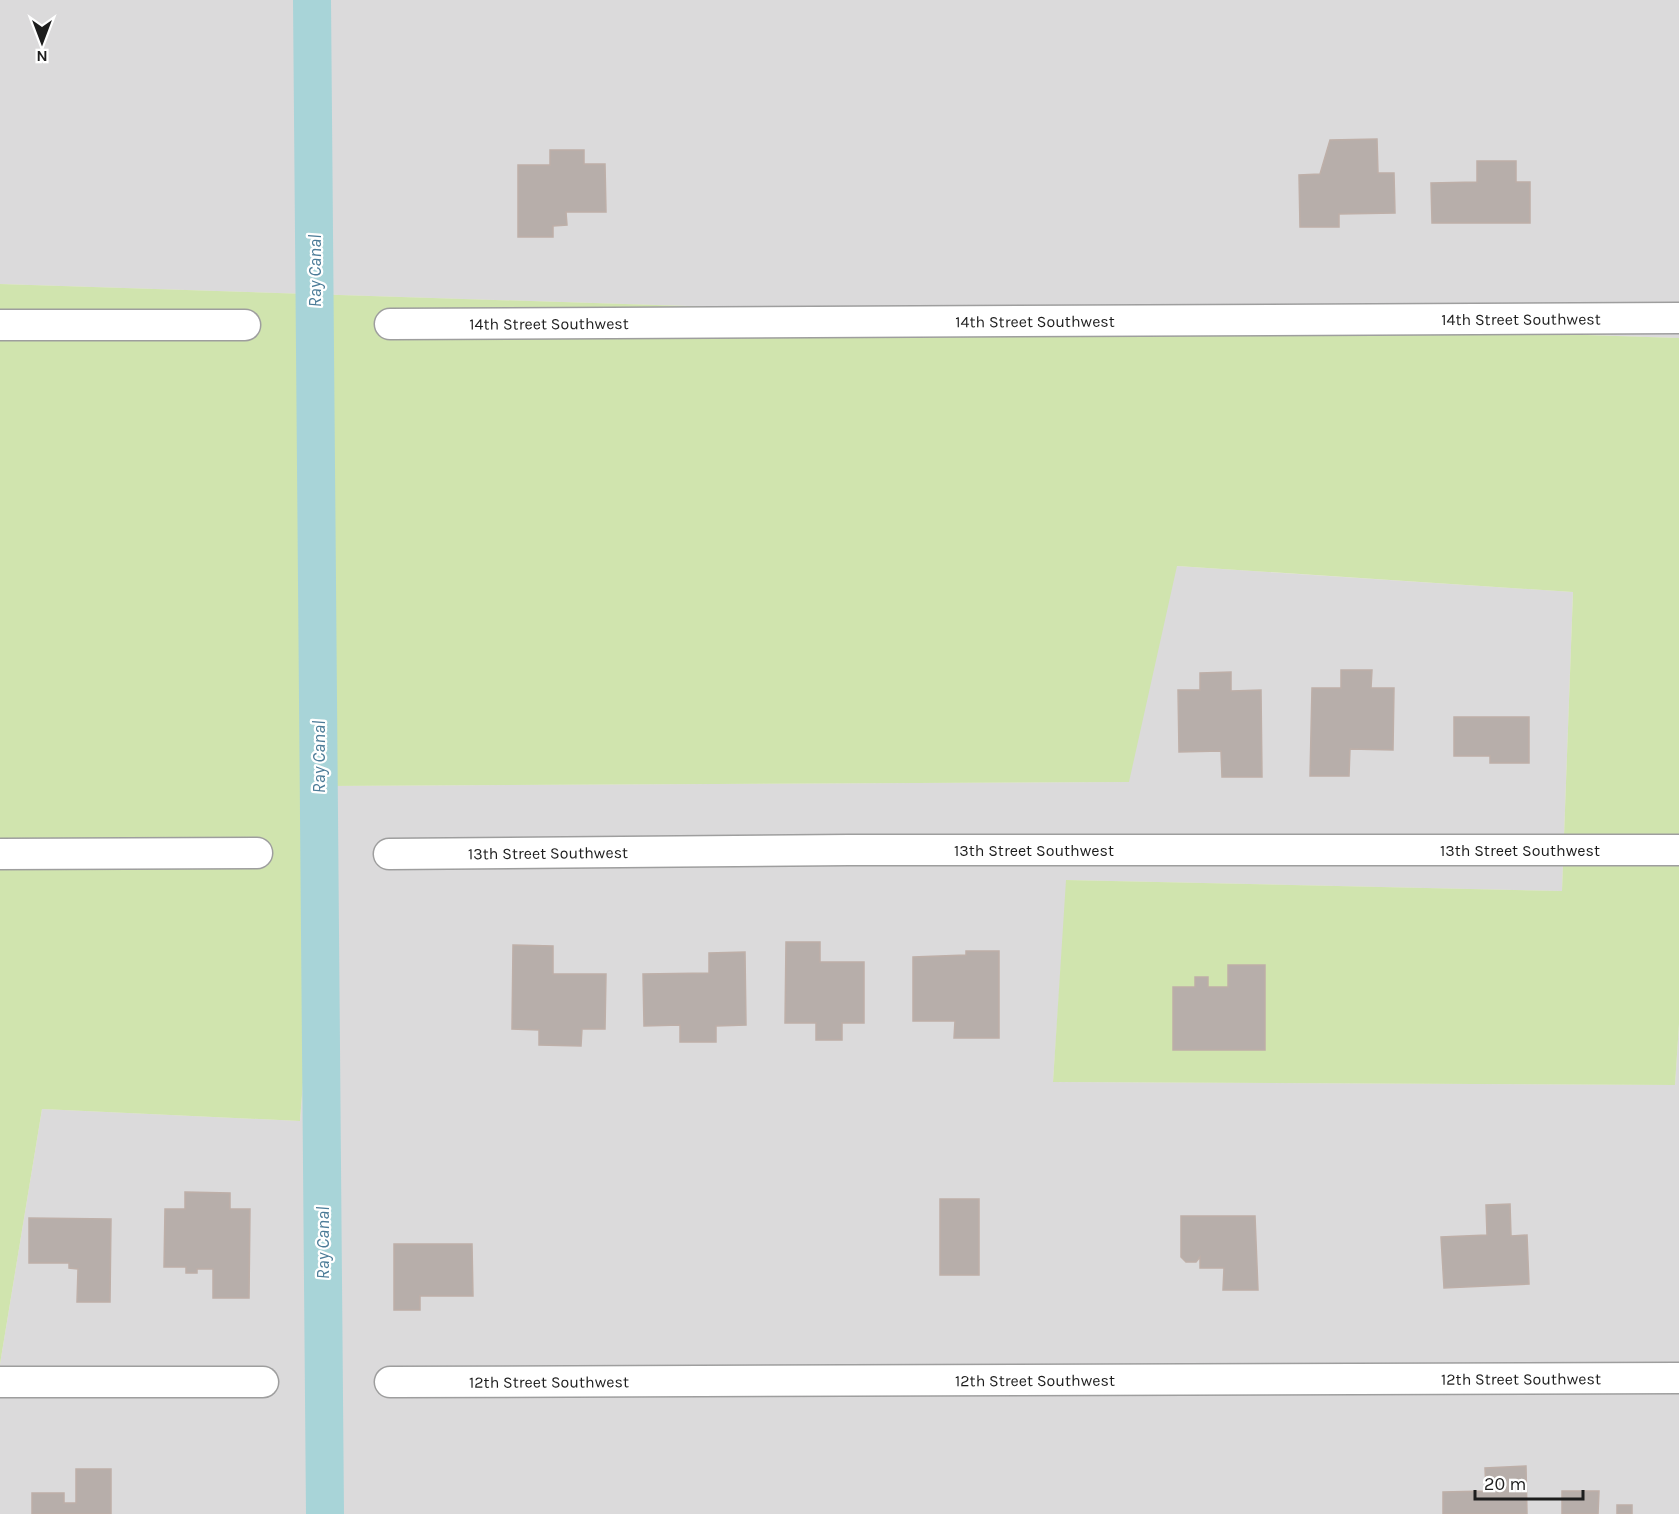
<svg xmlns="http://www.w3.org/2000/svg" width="1679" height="1514" viewBox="0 0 1679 1514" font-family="Karla,sans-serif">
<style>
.residential{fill:#dbdadb}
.grass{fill:#d0e4ae}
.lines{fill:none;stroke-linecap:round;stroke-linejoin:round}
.canal{stroke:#a8d4d8;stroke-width:38}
.building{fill:#b7aeaa;stroke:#beafa8;stroke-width:1.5}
.minor-casing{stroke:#9e9e9e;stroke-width:33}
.minor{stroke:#fff;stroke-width:30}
.labels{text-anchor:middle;stroke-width:4.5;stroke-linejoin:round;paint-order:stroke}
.street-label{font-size:16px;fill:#1d1d1d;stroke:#fff}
.water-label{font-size:18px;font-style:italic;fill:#4b7b97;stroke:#fff}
</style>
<rect width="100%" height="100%" fill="#eee9e4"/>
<g class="residential">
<polygon points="0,0 1679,0 1679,338 0,284"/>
<polygon points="1176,566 1573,592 1562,891 1067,880 1053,1082 1675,1085 1679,1024 1679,1514 0,1514 0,1364 42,1109 300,1121 326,786 1128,782"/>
</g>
<polygon class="grass" points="0,284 1679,338 1679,1024 1675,1085 1053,1082 1066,880 1562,891 1573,592 1177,566 1129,782 326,786 300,1121 42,1109 0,1364"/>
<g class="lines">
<polyline class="canal" points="312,0 325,1514"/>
</g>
<g class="building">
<polygon points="1377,139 1378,173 1394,173 1395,213 1339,214 1339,227 1300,227 1299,175 1320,174 1330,140"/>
<polygon points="550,150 584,150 584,164 605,164 606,212 566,212 567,225 553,226 553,237 518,237 518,165 550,165"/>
<polygon points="1477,161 1516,161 1516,182 1530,182 1530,223 1432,223 1431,183 1477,182"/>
<polygon points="1341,670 1372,670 1371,688 1394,688 1393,750 1350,749 1349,776 1310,776 1312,688 1341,688"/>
<polygon points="1231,672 1231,691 1261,690 1262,777 1222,777 1221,751 1179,752 1178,690 1200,690 1200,673"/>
<polygon points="1454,717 1529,717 1529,763 1490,763 1490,756 1454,756"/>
<polygon points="786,942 820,942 820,962 864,962 864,1023 842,1023 842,1040 816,1040 816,1023 785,1023"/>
<polygon points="513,945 553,946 553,974 606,974 605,1029 582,1029 581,1046 539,1045 539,1030 512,1029"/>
<polygon points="966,951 999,951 999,1038 954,1038 955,1021 913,1021 913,957 966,955"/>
<polygon points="745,952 746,1025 716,1026 716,1042 680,1042 680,1025 644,1026 643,974 709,973 709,953"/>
<polygon points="1228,965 1265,965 1265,1050 1173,1050 1173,987 1195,987 1195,977 1208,977 1208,987 1228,987"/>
<polygon points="185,1192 230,1193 230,1209 250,1209 249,1298 213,1298 213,1269 197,1269 197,1273 186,1273 186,1267 164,1267 165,1209 185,1209"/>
<rect x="940" y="1199" width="39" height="76"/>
<polygon points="1510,1204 1511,1236 1527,1235 1529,1284 1444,1288 1441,1237 1487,1235 1486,1205"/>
<polygon points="1181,1216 1255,1216 1258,1290 1223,1290 1224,1268 1200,1268 1200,1257 1196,1262 1186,1262 1181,1257"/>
<polygon points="29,1218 111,1219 110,1302 77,1302 78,1269 69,1268 69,1263 29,1263"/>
<polygon points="394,1244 472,1244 473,1296 420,1296 420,1310 394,1310"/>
<polygon points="1526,1466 1527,1514 1443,1514 1443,1492 1486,1491 1485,1468"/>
<polygon points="76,1469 111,1469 111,1514 32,1514 32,1493 64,1493 64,1503 76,1503"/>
<polygon points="1562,1491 1599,1491 1598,1514 1562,1514"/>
<rect x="1617" y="1505" width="15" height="9"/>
</g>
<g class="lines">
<g class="minor-casing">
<g id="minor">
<path id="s1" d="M 390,324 L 1679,318"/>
<polyline points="0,325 245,325"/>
<polyline points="0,854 257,853"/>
<path id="s2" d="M 389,854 L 849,850 L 1679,850"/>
<polyline points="0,1382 263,1382"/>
<path id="s3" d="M 390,1382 L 1679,1378"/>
</g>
</g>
<use href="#minor" class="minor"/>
</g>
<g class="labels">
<g class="street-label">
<text dy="6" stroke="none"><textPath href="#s1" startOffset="1131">14th Street Southwest</textPath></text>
<text dy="6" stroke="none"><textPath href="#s1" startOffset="645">14th Street Southwest</textPath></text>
<text dy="6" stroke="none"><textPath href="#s1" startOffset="159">14th Street Southwest</textPath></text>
<text dy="6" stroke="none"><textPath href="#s2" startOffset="645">13th Street Southwest</textPath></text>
<text dy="6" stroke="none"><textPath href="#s2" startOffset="1131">13th Street Southwest</textPath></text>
<text dy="6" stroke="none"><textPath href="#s2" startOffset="159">13th Street Southwest</textPath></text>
<text dy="6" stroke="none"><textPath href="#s3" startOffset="1131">12th Street Southwest</textPath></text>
<text dy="6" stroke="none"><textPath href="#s3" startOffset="645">12th Street Southwest</textPath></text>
<text dy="6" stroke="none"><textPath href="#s3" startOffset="159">12th Street Southwest</textPath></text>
</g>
<g class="water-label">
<text transform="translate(315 271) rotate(-90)" y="6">Ray Canal</text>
<text transform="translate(319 757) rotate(-90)" y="6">Ray Canal</text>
<text transform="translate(323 1243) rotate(-90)" y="6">Ray Canal</text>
</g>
</g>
<g transform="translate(42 42) rotate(180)" stroke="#ffffff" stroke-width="4.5" paint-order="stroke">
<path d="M0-4.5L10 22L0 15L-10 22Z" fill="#1d1d1d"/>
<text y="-9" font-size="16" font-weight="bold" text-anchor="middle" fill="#1d1d1d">N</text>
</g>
<path d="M1475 1490v9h108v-9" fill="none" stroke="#1d1d1d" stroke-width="3"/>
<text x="1484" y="1490" font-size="18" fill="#1d1d1d" stroke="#ffffff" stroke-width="4.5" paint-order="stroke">20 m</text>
</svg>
